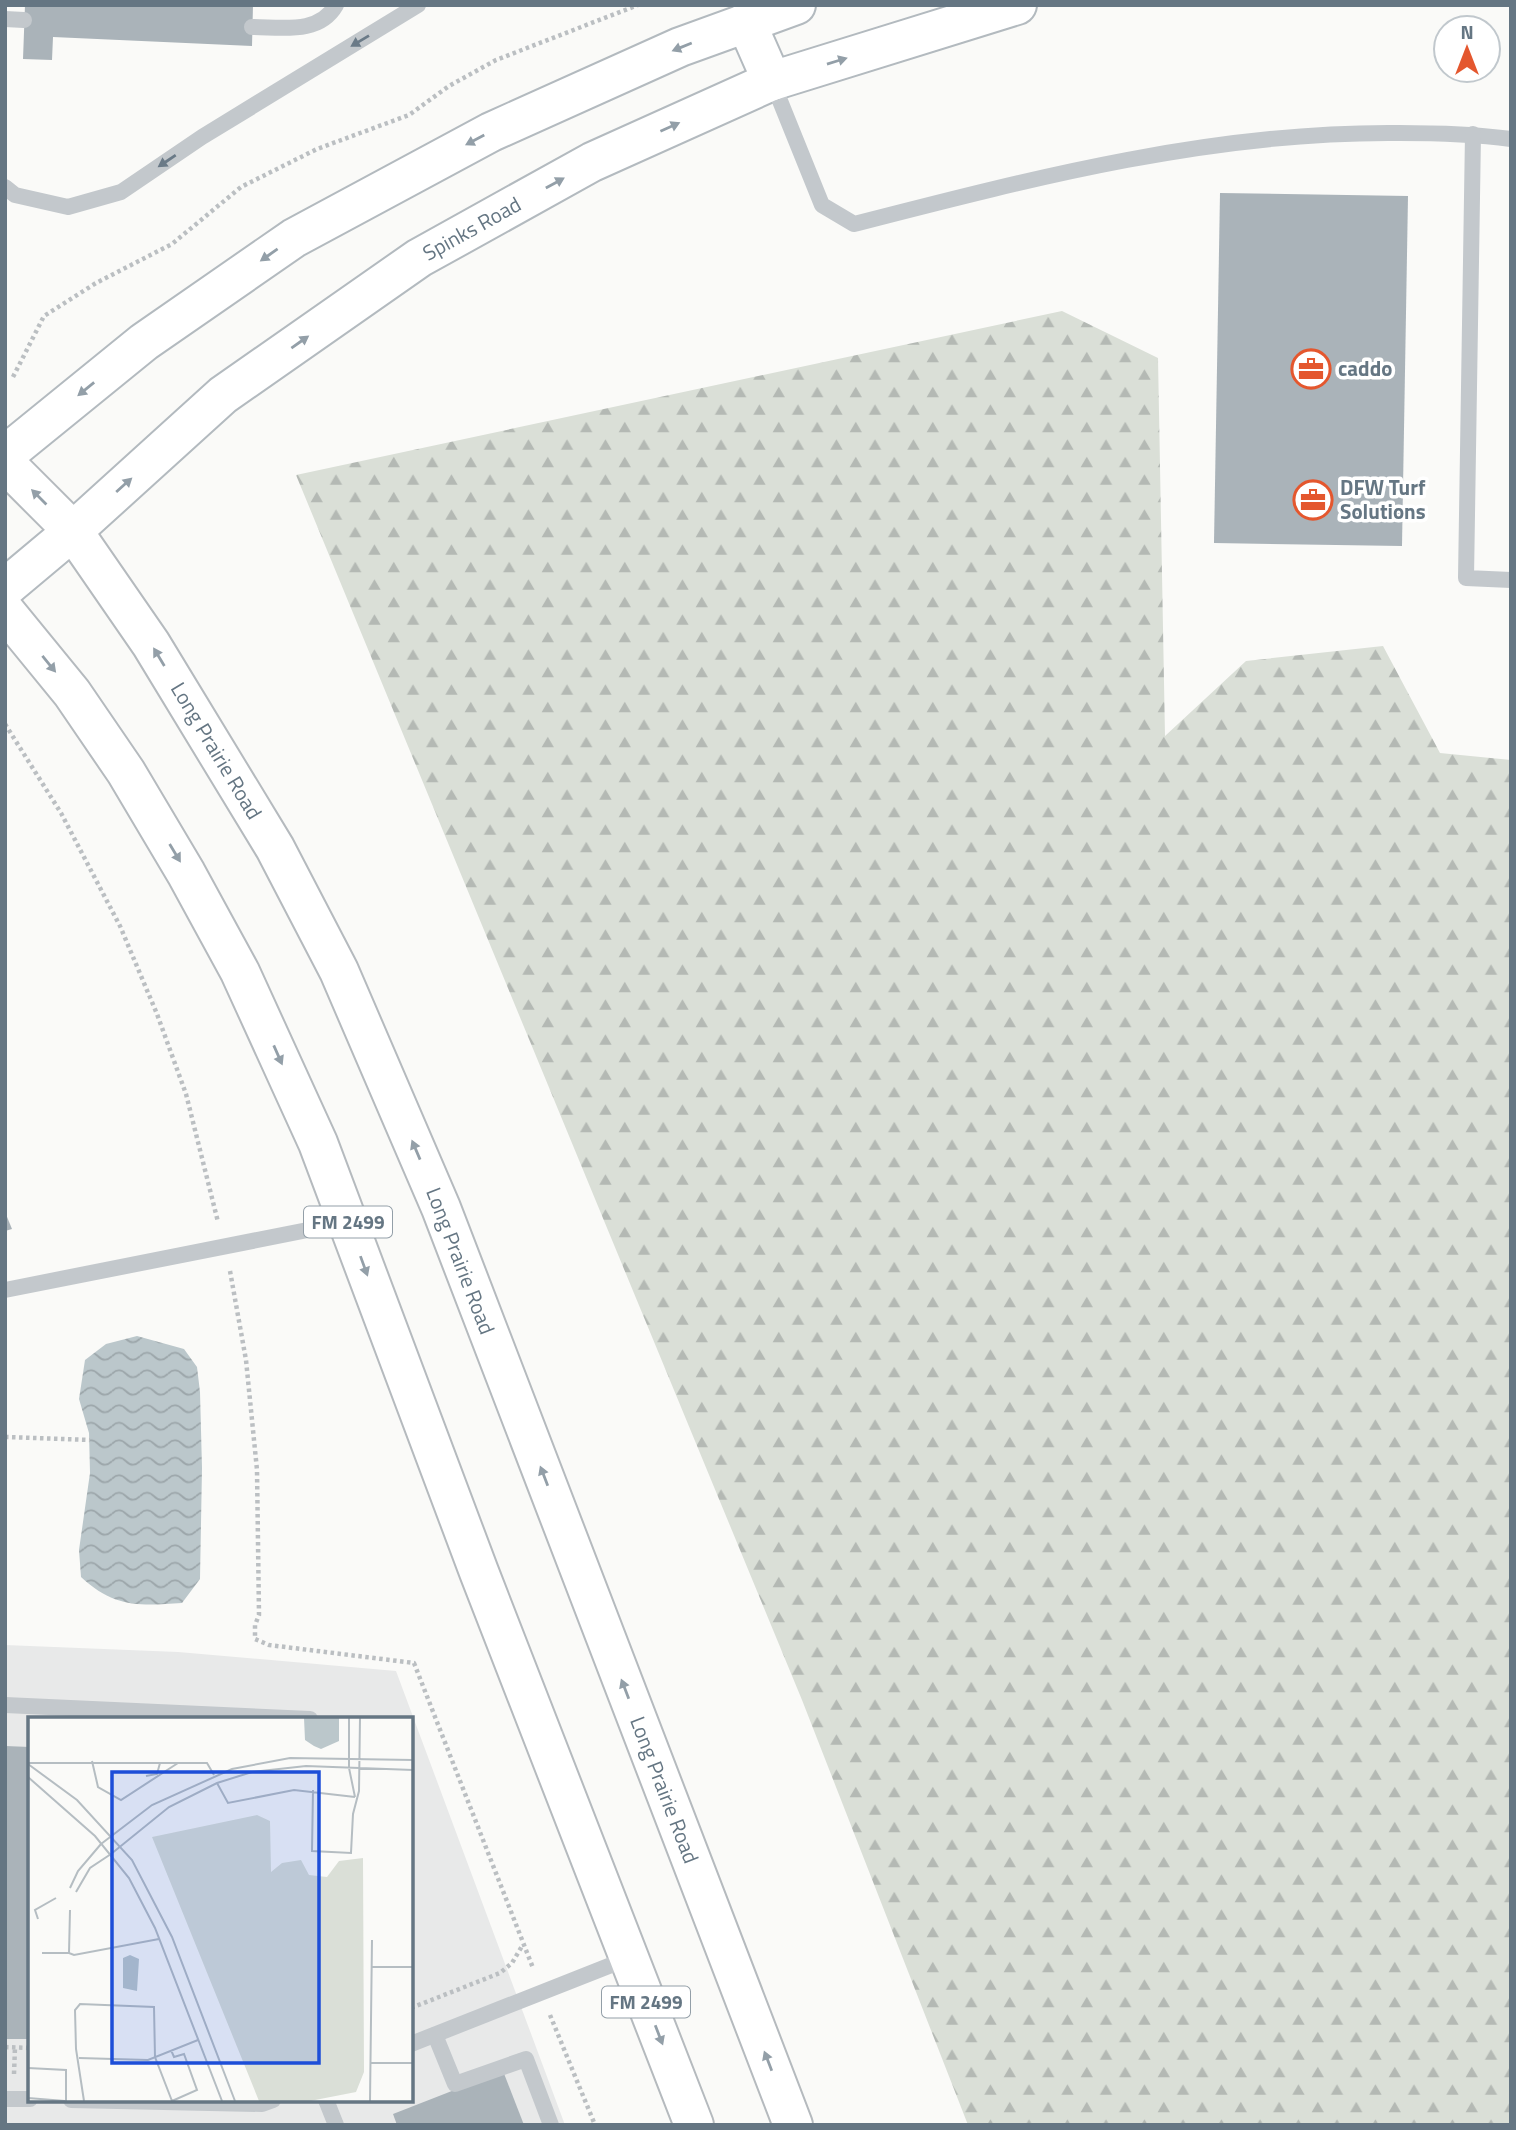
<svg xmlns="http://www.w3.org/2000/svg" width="1516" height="2130" viewBox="0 0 1516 2130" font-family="'Titillium Web',sans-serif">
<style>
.built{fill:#e8e9e9;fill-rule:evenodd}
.forest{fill:url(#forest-firs)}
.water{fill:url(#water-waves)}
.building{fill:#aab3b9}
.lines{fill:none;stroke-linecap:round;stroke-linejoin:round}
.secondary-casing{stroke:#b3babf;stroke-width:42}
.primary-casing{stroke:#b5babe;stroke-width:42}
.path{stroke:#bbbfc2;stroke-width:4.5;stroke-dasharray:3.5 3.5;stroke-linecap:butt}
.lane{stroke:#c3c8cc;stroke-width:16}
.secondary{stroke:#fff;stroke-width:38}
.primary{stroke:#fff;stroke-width:38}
.oneway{fill:#6a7a87}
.oneway2{fill:#939fa8}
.labels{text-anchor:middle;stroke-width:7;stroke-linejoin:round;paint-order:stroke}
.shield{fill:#fff;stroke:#939fa8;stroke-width:2}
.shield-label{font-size:19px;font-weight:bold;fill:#657683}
.street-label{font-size:21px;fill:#657683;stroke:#fff}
.poi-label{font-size:21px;font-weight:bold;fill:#657683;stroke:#fff;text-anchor:start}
.inset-road{fill:none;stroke:#b5bdc2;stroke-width:2}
.view{fill:#1d4ed8;fill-opacity:0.15;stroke:#1d4ed8;stroke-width:3.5}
.inset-edge{fill:none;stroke:#657683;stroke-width:3.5}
</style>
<defs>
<pattern id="forest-firs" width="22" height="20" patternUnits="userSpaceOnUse" patternTransform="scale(1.75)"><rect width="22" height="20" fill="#dadfd7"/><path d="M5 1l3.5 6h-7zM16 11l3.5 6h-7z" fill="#b4b9b4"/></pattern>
<pattern id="water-waves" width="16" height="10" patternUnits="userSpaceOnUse" patternTransform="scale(1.75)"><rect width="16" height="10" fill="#bbc7cb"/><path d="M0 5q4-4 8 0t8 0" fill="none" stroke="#9ca6aa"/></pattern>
</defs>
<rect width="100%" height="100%" fill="#fafaf8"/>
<path class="built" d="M 5,1645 L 178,1652 L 396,1671 L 565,2125 L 5,2125 ZM 30,1719 L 411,1719 L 411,2100 L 30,2100 Z"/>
<polygon class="forest" points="1062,311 1158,358 1165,736 1246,661 1383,646 1440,753 1511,760 1511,2125 968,2125 802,1700 296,475"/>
<path class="water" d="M 137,1336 L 184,1349 L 197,1367 L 200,1392 L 202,1468 L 200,1579 L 182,1603 C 140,1606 114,1608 81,1577 L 79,1550 L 90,1473 L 89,1433 L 79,1399 L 85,1360 L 106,1344 Z"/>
<g class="building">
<polygon points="25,5 253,5 252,46 53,37 52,60 23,59"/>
<polygon points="1220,193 1408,196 1402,546 1214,543"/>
<polygon points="5,1212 12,1229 5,1231"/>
<polygon points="5,1746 30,1747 30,2039 5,2039"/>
<polygon points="503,2071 524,2125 397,2125 393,2114"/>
</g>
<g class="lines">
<g class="secondary-casing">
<g id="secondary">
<polyline points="746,22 772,81"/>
<polyline points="5,455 144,342 294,238 491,132 680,47 796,5"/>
<polyline points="5,588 73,531 223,395 419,258 592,162 772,81 1017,5"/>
</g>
</g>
<g class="primary-casing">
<g id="primary">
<polyline points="5,463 73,531 151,644 275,848 339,971 441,1208 793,2125"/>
<polyline points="5,611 72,693 126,772 186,873 240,972 318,1143 479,1572 694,2125"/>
</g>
</g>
<g class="path">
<polyline points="13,377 44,316 96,283 172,244 241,187 317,149 409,115 449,86 496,60 638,5"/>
<polyline points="5,724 61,813 120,926 157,1014 186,1094 218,1222"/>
<polyline points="230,1271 246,1360 257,1470 259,1615 255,1625 255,1639 269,1645 414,1663 533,1968"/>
<polyline points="5,1437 90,1440"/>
<polyline points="411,2008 500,1973 512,1963 522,1946"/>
<polyline points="550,2015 595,2125"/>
<polyline points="5,2047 30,2048"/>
<polyline points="14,2074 15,2047"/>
</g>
<g class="lane">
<polyline points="5,19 24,20"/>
<path d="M 252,27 C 281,27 319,35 336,5"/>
<path d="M 772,81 L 822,205 L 854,224 C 1033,178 1214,131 1399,133 C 1437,133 1473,134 1511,139"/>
<polyline points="1473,134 1466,578 1511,580"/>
<polyline points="5,187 15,195 68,207 121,192 202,137 418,5"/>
<polyline points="5,1290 348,1222"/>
<polyline points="5,1705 310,1719"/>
<polyline points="435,2035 455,2084 526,2059 551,2125"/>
<polyline points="411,2044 629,1958"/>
<polyline points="5,2099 30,2099"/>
<polyline points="71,2100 262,2104 273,2100"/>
<polyline points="326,2100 336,2125"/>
</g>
<use href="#secondary" class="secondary"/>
<use href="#primary" class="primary"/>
</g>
<defs><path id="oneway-solid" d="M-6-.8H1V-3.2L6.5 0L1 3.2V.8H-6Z" transform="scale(1.75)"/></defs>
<g class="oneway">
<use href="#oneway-solid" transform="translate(360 41) rotate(149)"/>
<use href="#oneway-solid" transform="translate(167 161) rotate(146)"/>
</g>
<g class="oneway2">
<use href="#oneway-solid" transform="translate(682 47) rotate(158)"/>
<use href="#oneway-solid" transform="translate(837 61) rotate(-17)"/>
<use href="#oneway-solid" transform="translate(670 127) rotate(-24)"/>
<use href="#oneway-solid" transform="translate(475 140) rotate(152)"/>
<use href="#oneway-solid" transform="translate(555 183) rotate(-29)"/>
<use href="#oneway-solid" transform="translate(269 255) rotate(145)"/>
<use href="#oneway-solid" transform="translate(300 342) rotate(-35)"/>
<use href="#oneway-solid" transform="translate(86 389) rotate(141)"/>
<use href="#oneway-solid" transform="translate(124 485) rotate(-42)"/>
<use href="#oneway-solid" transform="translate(39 497) rotate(-135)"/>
<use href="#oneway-solid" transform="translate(159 657) rotate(-121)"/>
<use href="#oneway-solid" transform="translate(49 664) rotate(51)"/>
<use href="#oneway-solid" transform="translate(175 853) rotate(59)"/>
<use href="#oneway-solid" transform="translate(278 1055) rotate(66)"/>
<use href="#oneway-solid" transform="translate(416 1150) rotate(-113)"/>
<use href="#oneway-solid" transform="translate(364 1266) rotate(70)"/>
<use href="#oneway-solid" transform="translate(544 1476) rotate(-111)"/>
<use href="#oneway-solid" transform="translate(625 1689) rotate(-111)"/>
<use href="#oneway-solid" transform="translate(659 2035) rotate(69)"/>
<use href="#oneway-solid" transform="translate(768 2061) rotate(-111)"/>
</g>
<defs>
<g id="office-ring" transform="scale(2.0125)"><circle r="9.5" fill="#fff" stroke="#e4572e" stroke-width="1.5"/><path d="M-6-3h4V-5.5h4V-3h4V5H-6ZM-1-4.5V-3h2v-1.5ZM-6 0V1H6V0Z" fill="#e4572e"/></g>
</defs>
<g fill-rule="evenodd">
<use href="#office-ring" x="1311" y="369"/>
<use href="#office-ring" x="1313" y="500"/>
</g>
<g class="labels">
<g class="shield">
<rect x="304" y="1206.5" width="88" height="31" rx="5"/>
<rect x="602" y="1986.5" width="88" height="31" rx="5"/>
</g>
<g class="shield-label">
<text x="348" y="1229">FM 2499</text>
<text x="646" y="2009">FM 2499</text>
</g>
<g class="street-label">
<text transform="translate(472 229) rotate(-29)" y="7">Spinks Road</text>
<text transform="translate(216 751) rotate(59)" y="7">Long Prairie Road</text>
<text transform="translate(460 1261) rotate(69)" y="7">Long Prairie Road</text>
<text transform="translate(664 1790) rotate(69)" y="7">Long Prairie Road</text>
</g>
<g class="poi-label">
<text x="1338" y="376">caddo</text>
<text x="1340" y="495">DFW Turf<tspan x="1340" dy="24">Solutions</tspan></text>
</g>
</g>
<g transform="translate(28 1717)">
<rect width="385" height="385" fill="#fafaf8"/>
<path d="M 229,98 L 242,104 L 243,155 L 254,146 L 273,143 L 281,158 L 299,160 L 311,144 L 335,141 L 336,355 L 328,375 L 282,384 L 231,384 L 124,120 Z" fill="#dadfd7"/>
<path d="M 276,1 L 311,1 L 311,24 L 293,32 L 286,29 L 277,23 ZM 102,238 L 111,242 L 109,274 L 95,271 L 95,241 Z" fill="#bbc7cb"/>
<path class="inset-road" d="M 321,1 L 321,51 L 327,80M 64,44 L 70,70 L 93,83 L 150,46M 0,46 L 179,46 L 186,58M 0,47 L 49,83 L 104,143 L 144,220 L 207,384M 118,59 L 129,57 L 132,46M 0,60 L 67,119 L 101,161 L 127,211 L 194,384M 189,66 L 200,86 L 266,73 L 327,80M 285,73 L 284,134 L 323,136 L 325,97 L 331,74 L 332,1M 73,127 L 124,88 L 204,52 L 262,41 L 385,43M 83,137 L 141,90 L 189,66 L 224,55 L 278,49 L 385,53M 42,171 L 50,154 L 73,127M 48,175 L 62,151 L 83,137M 42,193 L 41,236 L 46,238 L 131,222M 10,202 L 7,193 L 28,181M 14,236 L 41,236M 343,250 L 385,250M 143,333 L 146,340 L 156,337 L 169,373 L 144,384M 51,341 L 120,343 L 170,323M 343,346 L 385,346M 0,351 L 38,353 L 38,384M 0,381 L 37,384M 56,384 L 48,332 L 47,293 L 52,287 L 126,290 L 127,340 L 144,384M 342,384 L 344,223"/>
<path class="view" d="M 84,55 L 291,55 L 291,346 L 84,346 Z"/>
<rect width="385" height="385" class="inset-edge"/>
</g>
<rect width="1516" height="2130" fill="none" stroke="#657683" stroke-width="14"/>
<g transform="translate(1467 49)"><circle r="33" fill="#ffffff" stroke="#c1c8cd" stroke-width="2"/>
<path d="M0-5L12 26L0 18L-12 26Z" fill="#e4572e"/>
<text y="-10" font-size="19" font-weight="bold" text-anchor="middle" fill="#657683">N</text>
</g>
</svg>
